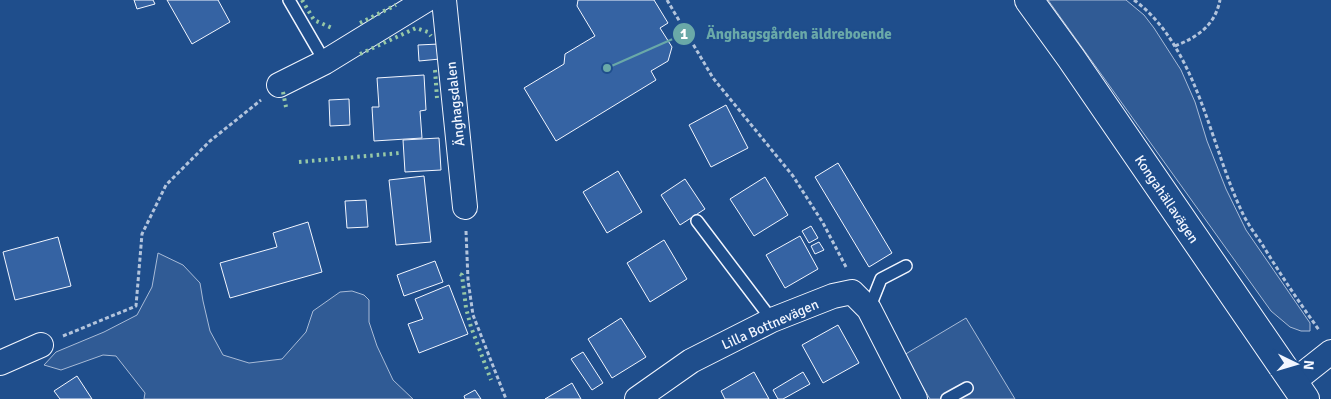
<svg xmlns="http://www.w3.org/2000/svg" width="1331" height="399" viewBox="0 0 1331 399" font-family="Signika,sans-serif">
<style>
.built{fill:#305b95;stroke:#a8bbd7}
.building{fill:#3563a3;stroke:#f2f6ff}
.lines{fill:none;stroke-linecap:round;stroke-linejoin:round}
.service-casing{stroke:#f2f6ff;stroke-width:14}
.minor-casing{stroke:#f2f6ff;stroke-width:26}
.tertiary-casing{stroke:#f2f6ff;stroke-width:30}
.path{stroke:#b3c4dc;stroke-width:3;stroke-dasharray:4 2.5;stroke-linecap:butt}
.service{stroke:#1f4e8c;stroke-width:11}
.minor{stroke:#1f4e8c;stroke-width:24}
.tertiary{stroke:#1f4e8c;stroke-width:28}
.hedge{stroke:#97c8a6;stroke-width:4;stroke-dasharray:2.5 4;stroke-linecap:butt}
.labels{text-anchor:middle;stroke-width:4;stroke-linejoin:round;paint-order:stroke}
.street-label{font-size:14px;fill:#f2f6ff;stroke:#1f4e8c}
.leader{fill:none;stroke:#6aa9a8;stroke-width:2}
.callout-dot{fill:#6aa9a8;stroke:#1f4e8c;stroke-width:2}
.mark-label{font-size:15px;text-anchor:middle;font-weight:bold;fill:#fff}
.callout-label{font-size:15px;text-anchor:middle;font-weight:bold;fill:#6aa9a8;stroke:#1f4e8c;stroke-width:4;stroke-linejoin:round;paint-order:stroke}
</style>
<rect width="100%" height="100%" fill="#1f4e8c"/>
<g class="built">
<polygon points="1048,0 1126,0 1144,15 1154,28 1181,70 1195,102 1207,141 1226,189 1246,230 1310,323 1310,331 1301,331 1290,327 1271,311"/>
<polygon points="158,253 183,265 200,283 203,301 210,331 223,355 249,363 282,359 306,332 313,311 340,292 352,291 364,295 369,300 369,322 377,346 393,380 413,399 144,399 145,393 116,356 103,355 61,370 44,365 56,352 104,332 137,315 152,287"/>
<polygon points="966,318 1015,399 930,399 904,355"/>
</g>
<g class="building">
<polygon points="134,0 153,0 155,4 137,9"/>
<polygon points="167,0 218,0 230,22 192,44"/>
<polygon points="578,0 654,0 668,23 660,28 672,47 668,61 651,71 656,80 556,141 524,88 564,64 565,54 595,36 577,6"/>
<polygon points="439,44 440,59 419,61 418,45"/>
<polygon points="424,75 426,110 420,111 422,138 374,141 372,107 379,107 377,78"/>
<polygon points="349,99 350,125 330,126 329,100"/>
<polygon points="726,105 748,148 711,167 689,125"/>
<polygon points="439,138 441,170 405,172 403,140"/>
<polygon points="838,163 892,253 869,267 815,177"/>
<polygon points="618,171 642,212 607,233 583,192"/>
<polygon points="424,176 431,242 396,245 389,180"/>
<polygon points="765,177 788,215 754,236 730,199"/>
<polygon points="685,179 705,209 680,225 661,195"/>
<polygon points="366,200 368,227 347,228 345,201"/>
<polygon points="308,222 322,272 230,298 220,263 277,247 273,233"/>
<polygon points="811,226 818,238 809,243 802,231"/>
<polygon points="800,236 818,269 785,288 766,255"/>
<polygon points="58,237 71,286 15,300 3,252"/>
<polygon points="664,240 687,279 650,302 627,263"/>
<polygon points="819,242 824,250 815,254 811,246"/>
<polygon points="435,261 443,282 404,296 397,275"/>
<polygon points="449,285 468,334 419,353 408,324 423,319 415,299"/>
<polygon points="621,318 646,357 612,378 588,339"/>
<polygon points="838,325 859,363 823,383 802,345"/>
<polygon points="583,352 603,383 592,390 571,359"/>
<polygon points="754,372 769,399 725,399 721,391"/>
<polygon points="803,372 810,384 783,399 778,399 773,390"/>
<polygon points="77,376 92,399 60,399 54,391"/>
<polygon points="572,383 581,399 545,399"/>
<polygon points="475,390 481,399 465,399 464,396"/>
</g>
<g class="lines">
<g class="service-casing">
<g id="service">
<polyline points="289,0 325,62"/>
<polyline points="697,221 772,320"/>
<polyline points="869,309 881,279 906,266"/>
<polyline points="947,399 967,388"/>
</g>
</g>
<g class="minor-casing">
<g id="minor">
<polyline points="444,0 465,207"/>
<polyline points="279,85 325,62 426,0"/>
<polyline points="0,363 41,345"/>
<polyline points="1293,382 1331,352"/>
<polyline points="637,399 691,361 772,320 833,296 852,292 869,309 915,399"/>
</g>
</g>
<g class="tertiary-casing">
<polyline id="tertiary" points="1029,0 1071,58 1305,399"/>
</g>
<g class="path">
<polyline points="667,0 713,78 793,176 823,223 846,267"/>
<path d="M 1134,0 C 1197,46 1210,145 1242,212 C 1247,223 1255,234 1262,244 C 1280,274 1299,302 1319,330"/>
<path d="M 1175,46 C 1198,37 1215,25 1220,0"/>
<polyline points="466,231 468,280 473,315 506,399"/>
<polyline points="63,336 136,306 142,234 166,185 210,141 261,100"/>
</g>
<use href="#service" class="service"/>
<use href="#minor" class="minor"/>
<use href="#tertiary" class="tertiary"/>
<g class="hedge">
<polyline points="302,0 314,20 332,28"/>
<polyline points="360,23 396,5"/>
<polyline points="360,54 416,28 428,32 431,36"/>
<polyline points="435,70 437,98"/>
<polyline points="283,92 286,107"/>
<polyline points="299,162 400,153"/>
<polyline points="460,274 462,275 466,308 471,327 491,380"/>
</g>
</g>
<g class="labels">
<g class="street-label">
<text transform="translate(455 104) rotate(-96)" y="5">Änghagsdalen</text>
<text transform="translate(1167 199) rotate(56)" y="5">Kongahällavägen</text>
<text transform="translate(770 324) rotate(-24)" y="5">Lilla Bottnevägen</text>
</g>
</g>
<path class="leader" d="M607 68L684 34"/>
<g class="callout-dot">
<circle cx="607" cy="68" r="5"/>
<circle cx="684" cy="34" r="12"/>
</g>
<g class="mark-label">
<text x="684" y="39">1</text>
</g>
<g class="callout-label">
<text x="799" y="39">Änghagsgården äldreboende</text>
</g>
<g transform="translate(1296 364) rotate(95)" stroke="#1f4e8c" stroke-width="4" paint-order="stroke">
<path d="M0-4L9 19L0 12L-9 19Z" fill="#f2f6ff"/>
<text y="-8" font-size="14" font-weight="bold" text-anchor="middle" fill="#f2f6ff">N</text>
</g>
</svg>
